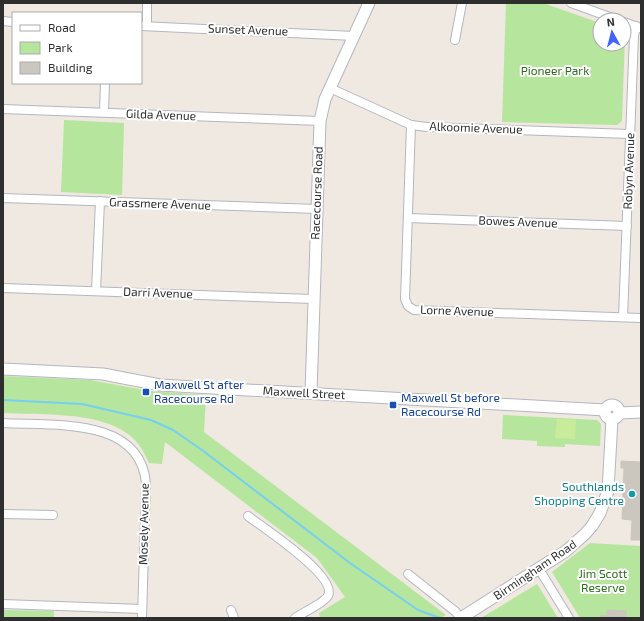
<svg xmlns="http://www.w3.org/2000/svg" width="644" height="621" viewBox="0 0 644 621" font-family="'Exo 2',sans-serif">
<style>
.green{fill:#b6e59e}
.pitch{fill:#c9ec9a}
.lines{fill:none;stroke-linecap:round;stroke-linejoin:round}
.stream{stroke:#75cff0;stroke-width:2}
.building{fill:#cbc7bf;stroke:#cbc5ba}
.street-casing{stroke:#b4b7c1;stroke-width:10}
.secondary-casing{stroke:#b4b7c1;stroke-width:13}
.street{stroke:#fff;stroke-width:8}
.secondary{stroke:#fff;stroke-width:11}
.transit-dot{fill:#1a4fb4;stroke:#fff;stroke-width:1.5}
.culture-dot{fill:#0f9aa8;stroke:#fff;stroke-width:1.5}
.labels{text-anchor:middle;stroke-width:4;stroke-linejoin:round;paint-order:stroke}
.street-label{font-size:12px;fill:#2e2e2e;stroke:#fff}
.park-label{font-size:12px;fill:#2c6e1b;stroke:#fff}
.transit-label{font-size:12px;fill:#164399;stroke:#fff;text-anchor:start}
.culture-label{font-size:12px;fill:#0d838f;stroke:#fff;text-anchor:end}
</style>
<rect width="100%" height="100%" fill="#efe9e1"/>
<g class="green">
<polygon points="506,3 543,3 600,23 600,44 624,44 624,35 625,36 622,121 617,125 502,122"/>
<polygon points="64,120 124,123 122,195 61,192"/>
<path d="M 3,376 L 90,380 L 150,391 L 206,395 L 204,432 L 446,615 L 441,618 L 320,618 L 319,613 L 345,597 L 317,558 L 165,442 L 162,464 L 149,463 C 144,452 138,441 128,434 C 97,411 40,415 3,413 Z"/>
<polygon points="503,415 597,420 601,424 600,446 565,444 565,447 537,446 537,441 502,439"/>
<polygon points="590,543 641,546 641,618 580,618 552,572"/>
<polygon points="537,584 558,618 481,618"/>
<polygon points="3,610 54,611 54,618 3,618"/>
</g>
<polygon class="pitch" points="557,419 576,420 575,439 555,438"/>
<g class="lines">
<polyline class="stream" points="3,400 82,404 151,420 173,430 202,450 350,563 418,610 440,618"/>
</g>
<g class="building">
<polygon points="621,461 641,462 641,540 631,540 632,520 622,519 624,468 621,468"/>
<polygon points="607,610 626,611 626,618 601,618 601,615 607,616"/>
</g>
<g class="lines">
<g class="street-casing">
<g id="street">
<polyline points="571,3 618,20"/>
<polyline points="3,21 13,22"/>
<polyline points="624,22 640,28"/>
<polyline points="141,26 354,36"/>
<polyline points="147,26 147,3"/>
<polyline points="455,40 462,3"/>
<polyline points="330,88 411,125 427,127 630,134"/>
<polyline points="3,109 320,121"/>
<polyline points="104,112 105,83"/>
<polyline points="411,125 405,299 408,306 414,310 641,318"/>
<polyline points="3,198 317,209"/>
<polyline points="408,218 627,226"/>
<polyline points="3,288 313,299"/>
<polyline points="96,291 100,201"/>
<polyline points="623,317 634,36 636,26"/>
<path d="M 3,423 C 52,426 141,416 146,484 L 142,618"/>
<polyline points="3,514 53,515"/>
<path d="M 248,516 C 262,527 338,576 328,596 C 324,603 302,613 295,618"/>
<polyline points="539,569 569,618"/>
<polyline points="408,574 456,612 460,618"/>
<polyline points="3,604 142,609"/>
<polyline points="231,610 234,618"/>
</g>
</g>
<g class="secondary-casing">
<g id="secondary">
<polyline points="3,369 103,374 160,385 605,410"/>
<polyline points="311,393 320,121 325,99 369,3"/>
<circle cx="612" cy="412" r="7"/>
<polyline points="619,413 641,412"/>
<polyline points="461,618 566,551 585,534 592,526 600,513 608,491 612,419"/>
</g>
</g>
<use href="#street" class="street"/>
<use href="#secondary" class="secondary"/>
</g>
<g class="transit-dot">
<rect x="142" y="388" width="8" height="8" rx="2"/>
<rect x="389" y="401" width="8" height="8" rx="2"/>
</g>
<circle class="culture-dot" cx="632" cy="494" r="4"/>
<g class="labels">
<g class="street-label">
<text transform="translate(248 30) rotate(2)" y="4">Sunset Avenue</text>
<text transform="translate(161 115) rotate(2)" y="4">Gilda Avenue</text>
<text transform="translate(476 128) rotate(2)" y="4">Alkoomie Avenue</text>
<text transform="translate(629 171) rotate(-88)" y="4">Robyn Avenue</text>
<text transform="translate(317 193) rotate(-88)" y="4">Racecourse Road</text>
<text transform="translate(160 204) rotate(2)" y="4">Grassmere Avenue</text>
<text transform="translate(518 222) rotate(2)" y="4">Bowes Avenue</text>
<text transform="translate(158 293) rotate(2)" y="4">Darri Avenue</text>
<text transform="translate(457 311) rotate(2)" y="4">Lorne Avenue</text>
<text transform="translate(304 393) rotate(3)" y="4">Maxwell Street</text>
<text transform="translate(144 524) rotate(-89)" y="4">Mosely Avenue</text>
<text transform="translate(535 570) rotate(-34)" y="4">Birmingham Road</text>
</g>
<g class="park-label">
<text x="555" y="75">Pioneer Park</text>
<text x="603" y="578">Jim Scott<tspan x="603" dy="14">Reserve</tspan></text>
</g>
<g class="transit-label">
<text x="154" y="389">Maxwell St after<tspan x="154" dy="14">Racecourse Rd</tspan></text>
<text x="401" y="402">Maxwell St before<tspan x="401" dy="14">Racecourse Rd</tspan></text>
</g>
<g class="culture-label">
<text x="624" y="491">Southlands<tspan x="624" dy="14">Shopping Centre</tspan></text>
</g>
</g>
<rect width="644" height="621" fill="none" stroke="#2e2e2e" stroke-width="8"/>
<rect x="12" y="12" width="130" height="72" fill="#ffffff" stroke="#ababab"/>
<rect x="20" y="25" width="20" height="6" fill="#ffffff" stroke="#ababab"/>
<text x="48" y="32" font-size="12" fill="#2e2e2e">Road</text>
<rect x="20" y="42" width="20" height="12" fill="#b6e59e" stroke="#ababab"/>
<text x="48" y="52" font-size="12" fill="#2e2e2e">Park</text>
<rect x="20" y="62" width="20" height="12" fill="#cbc7bf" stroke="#ababab"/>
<text x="48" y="72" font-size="12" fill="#2e2e2e">Building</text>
<g transform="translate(612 32) rotate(353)"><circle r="19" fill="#ffffff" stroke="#ababab"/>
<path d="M0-3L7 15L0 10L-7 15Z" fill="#4264fb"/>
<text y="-6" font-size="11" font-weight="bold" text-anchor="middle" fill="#2e2e2e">N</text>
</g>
</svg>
